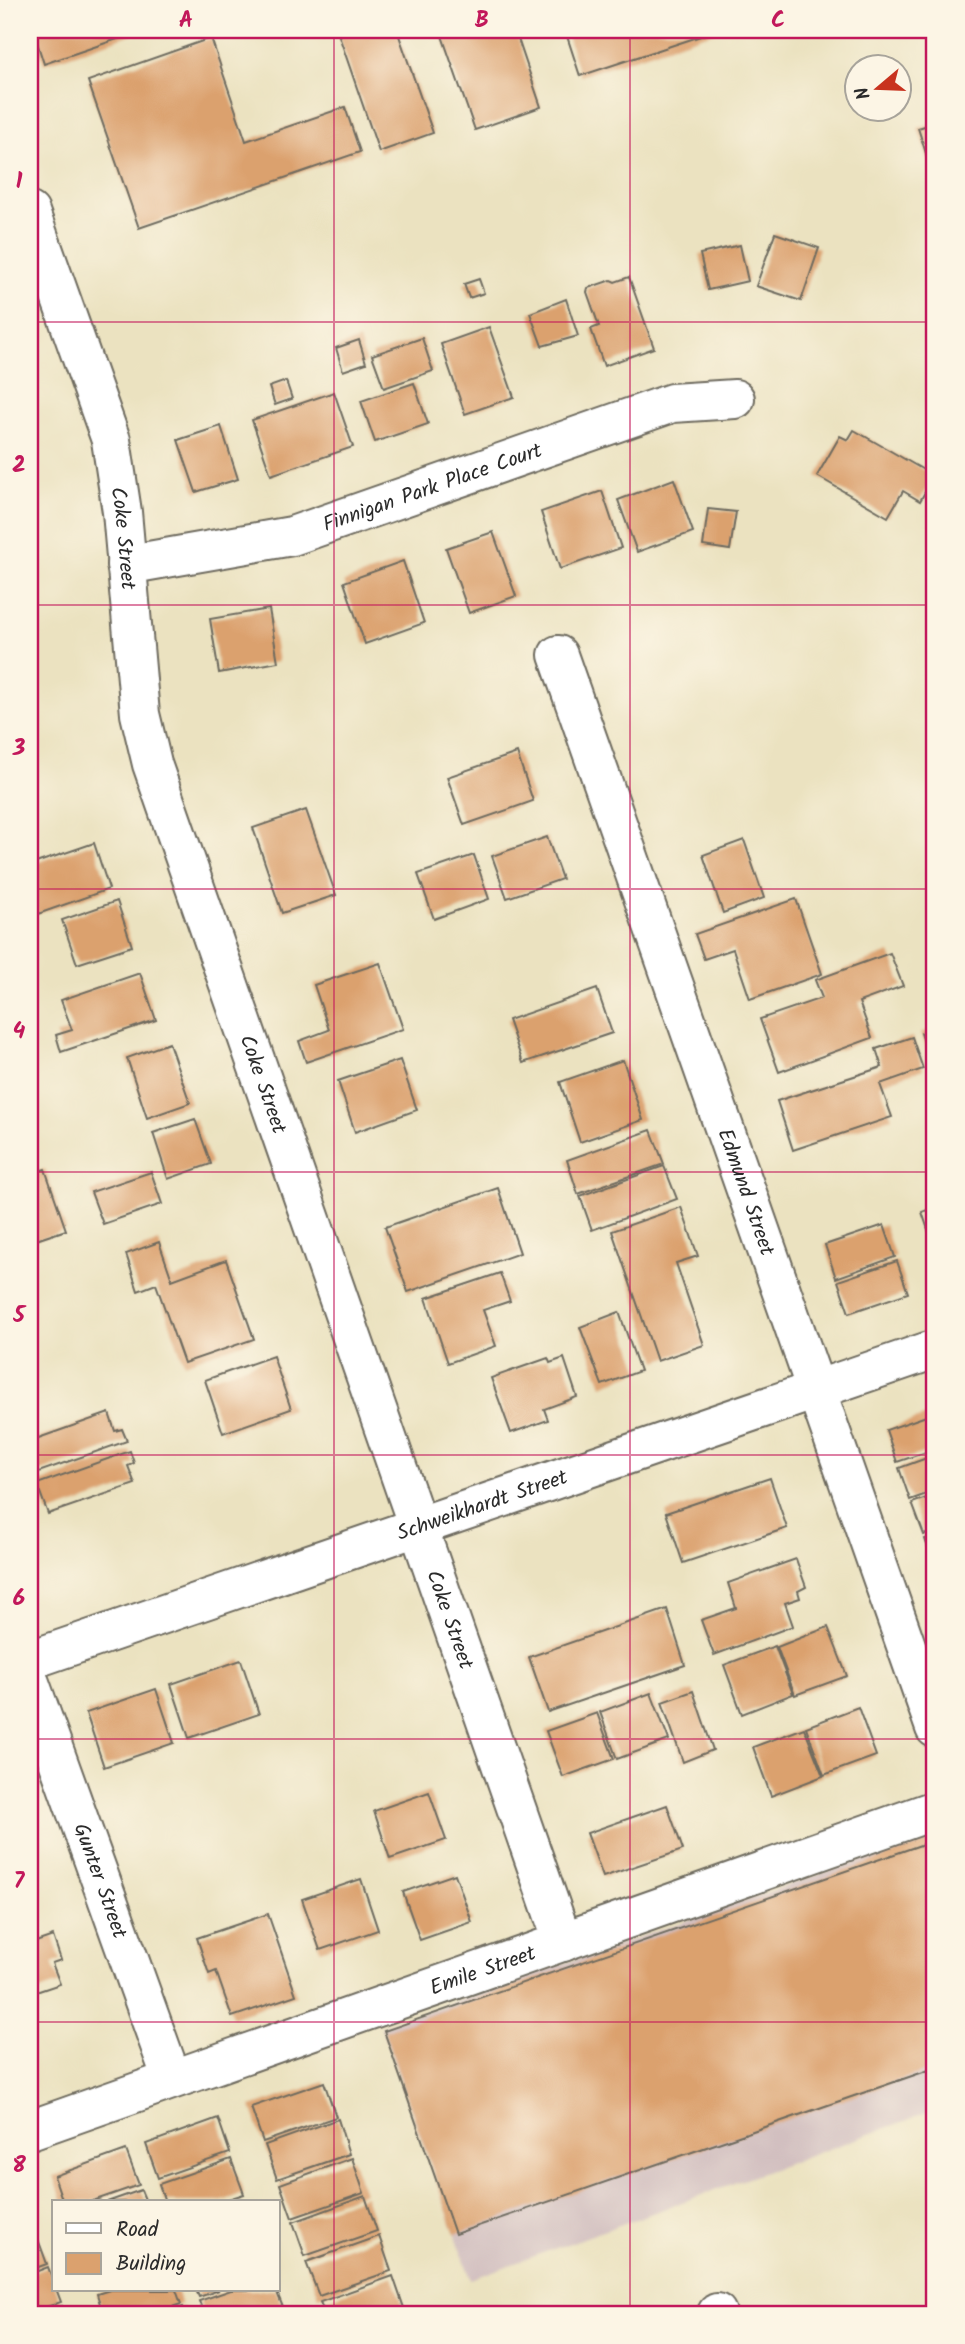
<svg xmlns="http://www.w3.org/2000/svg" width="965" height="2344" viewBox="0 0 965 2344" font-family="Kalam,sans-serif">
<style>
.industrial{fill:#d2bfc0}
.building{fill:#dba16e}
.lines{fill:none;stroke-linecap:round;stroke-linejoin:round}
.minor-casing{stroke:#6e6b5f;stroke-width:42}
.minor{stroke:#fff;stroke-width:38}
.grid{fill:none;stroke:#c2185b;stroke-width:2;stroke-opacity:0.55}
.labels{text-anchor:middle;stroke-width:7;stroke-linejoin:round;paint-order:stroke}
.street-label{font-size:21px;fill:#2b2b2b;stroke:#fcf5e5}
.neatline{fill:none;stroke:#c2185b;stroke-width:2.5}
.grid-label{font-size:23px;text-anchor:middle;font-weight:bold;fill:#c2185b}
</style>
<rect width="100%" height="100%" fill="#fcf5e5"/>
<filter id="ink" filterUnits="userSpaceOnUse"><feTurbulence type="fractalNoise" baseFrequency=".0143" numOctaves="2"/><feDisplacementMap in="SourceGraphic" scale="14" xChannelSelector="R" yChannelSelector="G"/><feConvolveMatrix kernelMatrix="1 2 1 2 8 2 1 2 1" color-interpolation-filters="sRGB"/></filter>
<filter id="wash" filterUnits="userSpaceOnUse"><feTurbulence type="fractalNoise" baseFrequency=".00686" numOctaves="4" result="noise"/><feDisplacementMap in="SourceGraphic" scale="28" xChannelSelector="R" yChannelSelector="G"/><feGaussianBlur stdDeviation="1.57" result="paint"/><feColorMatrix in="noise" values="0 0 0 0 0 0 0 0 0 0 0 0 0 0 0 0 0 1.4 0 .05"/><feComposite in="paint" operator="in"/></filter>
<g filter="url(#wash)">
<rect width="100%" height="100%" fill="#ebe2c0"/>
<polygon class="industrial" points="935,1834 935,2110 471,2279 381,2027"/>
<g id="blocks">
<g class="building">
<polygon points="33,30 144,30 44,64"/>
<polygon points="337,30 397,30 433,133 379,152"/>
<polygon points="440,30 515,30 541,107 475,130"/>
<polygon points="565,30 719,30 580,76"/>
<polygon points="211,38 246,141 345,107 360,152 139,228 88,81"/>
<polygon points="935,123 935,182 918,128"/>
<polygon points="775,233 819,248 801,301 756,286"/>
<polygon points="740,245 748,281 708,290 700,254"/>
<polygon points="629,277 654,348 604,366 591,329 599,326 587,292 588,288 611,280 615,282"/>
<polygon points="479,279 484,293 469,298 464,284"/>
<polygon points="566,299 578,336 542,346 530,313"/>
<polygon points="489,327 514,397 465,414 441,344"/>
<polygon points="422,338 433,371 384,388 372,355"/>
<polygon points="359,340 366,363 343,371 336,348"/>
<polygon points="286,381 292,399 275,405 269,387"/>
<polygon points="414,383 428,424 375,442 361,401"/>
<polygon points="334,392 353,447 271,475 252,420"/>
<polygon points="221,426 238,479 196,492 178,440"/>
<polygon points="854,430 934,476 920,501 903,491 888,517 817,476 840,436 848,440"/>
<polygon points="674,479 693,532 637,552 618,500"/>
<polygon points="602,491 621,548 560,569 541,512"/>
<polygon points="708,509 736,512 730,550 703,546"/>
<polygon points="493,532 516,596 469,613 446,548"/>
<polygon points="403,561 424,623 365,644 344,582"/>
<polygon points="269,609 278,662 219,673 210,619"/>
<polygon points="517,753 533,801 464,825 447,777"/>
<polygon points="306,810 336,895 282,913 253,828"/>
<polygon points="547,837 562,879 507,898 492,856"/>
<polygon points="744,840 764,898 723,913 703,855"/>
<polygon points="94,843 109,889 38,914 30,891 30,865"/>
<polygon points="474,855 489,899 434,919 418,874"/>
<polygon points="796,899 822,974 750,999 733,949 704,959 695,934"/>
<polygon points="117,901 132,946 77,964 62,920"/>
<polygon points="890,953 903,986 859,1002 872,1038 779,1072 760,1019 822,998 815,980"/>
<polygon points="380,963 403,1029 306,1062 299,1041 329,1030 314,985"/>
<polygon points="140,973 156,1020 61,1052 56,1035 72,1030 61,1000"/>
<polygon points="597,989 612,1033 523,1063 508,1020"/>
<polygon points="935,1028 935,1072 921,1033"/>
<polygon points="912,1037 923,1069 880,1084 892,1117 793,1150 777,1101 882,1067 876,1049"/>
<polygon points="169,1043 190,1103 147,1118 127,1058"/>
<polygon points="400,1060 417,1110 355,1132 338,1081"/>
<polygon points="623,1060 643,1120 580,1142 560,1082"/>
<polygon points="195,1119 211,1164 168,1179 153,1133"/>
<polygon points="651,1130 664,1164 578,1194 567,1160"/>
<polygon points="664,1166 677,1199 592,1230 580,1196"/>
<polygon points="45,1169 66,1230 30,1242 30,1174"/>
<polygon points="151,1172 162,1204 103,1224 91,1192"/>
<polygon points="498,1188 520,1253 408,1292 385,1227"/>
<polygon points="681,1207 698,1256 676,1263 704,1345 657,1361 612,1231"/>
<polygon points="935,1207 935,1250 922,1212"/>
<polygon points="884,1225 895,1257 836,1278 825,1245"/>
<polygon points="159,1242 172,1280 226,1260 254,1339 184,1363 156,1284 138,1291 126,1254"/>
<polygon points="897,1261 908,1293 849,1313 838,1281"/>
<polygon points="500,1273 510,1301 483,1310 496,1346 448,1363 426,1298"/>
<polygon points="619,1312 640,1371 602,1385 580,1327"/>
<polygon points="273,1356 291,1409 223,1433 205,1380"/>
<polygon points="548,1358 550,1363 564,1358 577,1397 544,1409 548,1420 511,1433 491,1378"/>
<polygon points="109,1413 115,1431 122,1429 127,1441 33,1474 30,1464 30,1441"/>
<polygon points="935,1413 935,1449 897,1462 886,1430"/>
<polygon points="130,1451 134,1463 128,1466 135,1484 48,1514 37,1484"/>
<polygon points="935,1455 935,1491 910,1500 899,1468"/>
<polygon points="770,1478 787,1528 683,1563 666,1513"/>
<polygon points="935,1495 935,1531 924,1535 912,1503"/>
<polygon points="935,1535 935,1568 925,1539"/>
<polygon points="796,1559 806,1587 798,1591 800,1598 785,1603 793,1626 714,1655 701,1620 736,1608 728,1583"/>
<polygon points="667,1609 685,1665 548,1712 529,1657"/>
<polygon points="828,1627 847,1676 795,1695 777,1647"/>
<polygon points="775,1646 793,1694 742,1714 724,1665"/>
<polygon points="241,1660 259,1714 189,1738 171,1684"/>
<polygon points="156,1689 174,1743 104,1767 86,1713"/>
<polygon points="693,1691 713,1750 683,1762 662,1702"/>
<polygon points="651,1693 669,1740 617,1759 600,1712"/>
<polygon points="858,1707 876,1756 824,1775 806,1727"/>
<polygon points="597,1713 614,1759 563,1777 546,1731"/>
<polygon points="804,1728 823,1776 771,1796 753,1747"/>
<polygon points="429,1792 446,1840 390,1859 374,1811"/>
<polygon points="667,1805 683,1850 603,1877 587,1833"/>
<polygon points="935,1840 935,2068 455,2234 384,2031"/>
<polygon points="455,1874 472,1922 420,1940 403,1892"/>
<polygon points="361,1879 378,1930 320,1950 302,1899"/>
<polygon points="268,1914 296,1995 232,2017 216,1971 209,1974 197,1938"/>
<polygon points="53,1936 61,1960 52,1963 60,1984 30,1994 30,1944"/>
<polygon points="324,2082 336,2117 263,2142 251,2107"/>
<polygon points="218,2118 230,2153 158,2178 146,2144"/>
<polygon points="338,2119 349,2154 277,2179 265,2145"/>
<polygon points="126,2150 139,2185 90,2202 63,2202 54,2176"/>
<polygon points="352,2158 364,2193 292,2218 280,2184"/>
<polygon points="231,2159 244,2194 219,2202 165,2202 159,2184"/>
<polygon points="141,2190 146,2202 107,2202"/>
<polygon points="365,2196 377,2231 305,2256 293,2222"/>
<polygon points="34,2228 47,2264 30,2270 30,2230"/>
<polygon points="379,2236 391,2271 319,2296 306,2262"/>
<polygon points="48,2267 61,2302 30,2313 30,2274"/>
<polygon points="393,2276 405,2311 397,2314 325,2314 320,2302"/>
<polygon points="110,2290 176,2290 181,2304 151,2314 103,2314 97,2294"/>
<polygon points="196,2290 219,2290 199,2297"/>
<polygon points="231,2290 276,2290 284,2310 272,2314 204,2314 199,2301"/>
<polygon points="62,2306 65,2314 39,2314"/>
<polygon points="183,2307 186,2314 162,2314"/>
</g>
</g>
</g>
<g filter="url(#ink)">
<use href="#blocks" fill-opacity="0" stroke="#6e6b5f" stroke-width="2"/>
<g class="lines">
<g class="minor-casing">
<g id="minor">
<path id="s1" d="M 30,212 L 111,440 L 122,512 L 140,714 L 152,764 L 563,1942"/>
<path id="s2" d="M 126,565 L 292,536 L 672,403 L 735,399"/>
<path id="s3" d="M 558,655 L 935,1728"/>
<path id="s4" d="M 30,1660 L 935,1349"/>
<path id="s5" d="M 30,1683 L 172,2079"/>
<path id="s6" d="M 30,2130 L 935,1810"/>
<polyline points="717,2313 717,2314"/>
</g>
</g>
<use href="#minor" class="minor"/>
</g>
</g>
<path class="grid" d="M 334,30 L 334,2314M 630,30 L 630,2314M 30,322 L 935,322M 30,605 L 935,605M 30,889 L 935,889M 30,1172 L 935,1172M 30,1455 L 935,1455M 30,1739 L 935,1739M 30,2022 L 935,2022"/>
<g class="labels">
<g class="street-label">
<text dy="7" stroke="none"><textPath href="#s2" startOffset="317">Finnigan Park Place Court</textPath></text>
<text dy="7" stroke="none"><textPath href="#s1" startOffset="341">Coke Street</textPath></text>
<text dy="7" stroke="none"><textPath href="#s1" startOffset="908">Coke Street</textPath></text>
<text dy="7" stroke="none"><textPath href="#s3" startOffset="569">Edmund Street</textPath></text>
<text dy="7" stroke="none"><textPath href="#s4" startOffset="478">Schweikhardt Street</textPath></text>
<text dy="7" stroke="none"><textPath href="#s1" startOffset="1475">Coke Street</textPath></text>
<text dy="7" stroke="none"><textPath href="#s5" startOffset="210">Gunter Street</textPath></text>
<text dy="7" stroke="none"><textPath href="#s6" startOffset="480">Emile Street</textPath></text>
</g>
</g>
<rect width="965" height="2344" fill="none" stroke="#fcf5e5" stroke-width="77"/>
<rect x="52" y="2200" width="228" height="91" fill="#fcf5e5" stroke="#a8a49b" stroke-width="2"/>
<rect x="66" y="2223" width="35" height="10" fill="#ffffff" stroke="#a8a49b" stroke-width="2"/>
<text x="116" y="2236" font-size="21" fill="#2b2b2b">Road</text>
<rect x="66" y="2253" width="35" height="21" fill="#dba16e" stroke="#a8a49b" stroke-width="2"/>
<text x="116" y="2270" font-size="21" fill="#2b2b2b">Building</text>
<g transform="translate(878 88) rotate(251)"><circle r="33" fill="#fcf5e5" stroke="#a8a49b" stroke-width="2"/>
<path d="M0-5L12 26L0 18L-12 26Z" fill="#c8321e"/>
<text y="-10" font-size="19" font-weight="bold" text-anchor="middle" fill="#2b2b2b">N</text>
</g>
<rect x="38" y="38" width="888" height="2268" class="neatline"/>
<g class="grid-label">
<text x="186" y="27">A</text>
<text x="482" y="27">B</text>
<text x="778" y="27">C</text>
<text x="19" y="188">1</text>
<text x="19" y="472">2</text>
<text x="19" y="755">3</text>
<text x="19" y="1038">4</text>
<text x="19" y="1322">5</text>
<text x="19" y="1605">6</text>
<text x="19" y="1888">7</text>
<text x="19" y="2172">8</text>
</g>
</svg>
